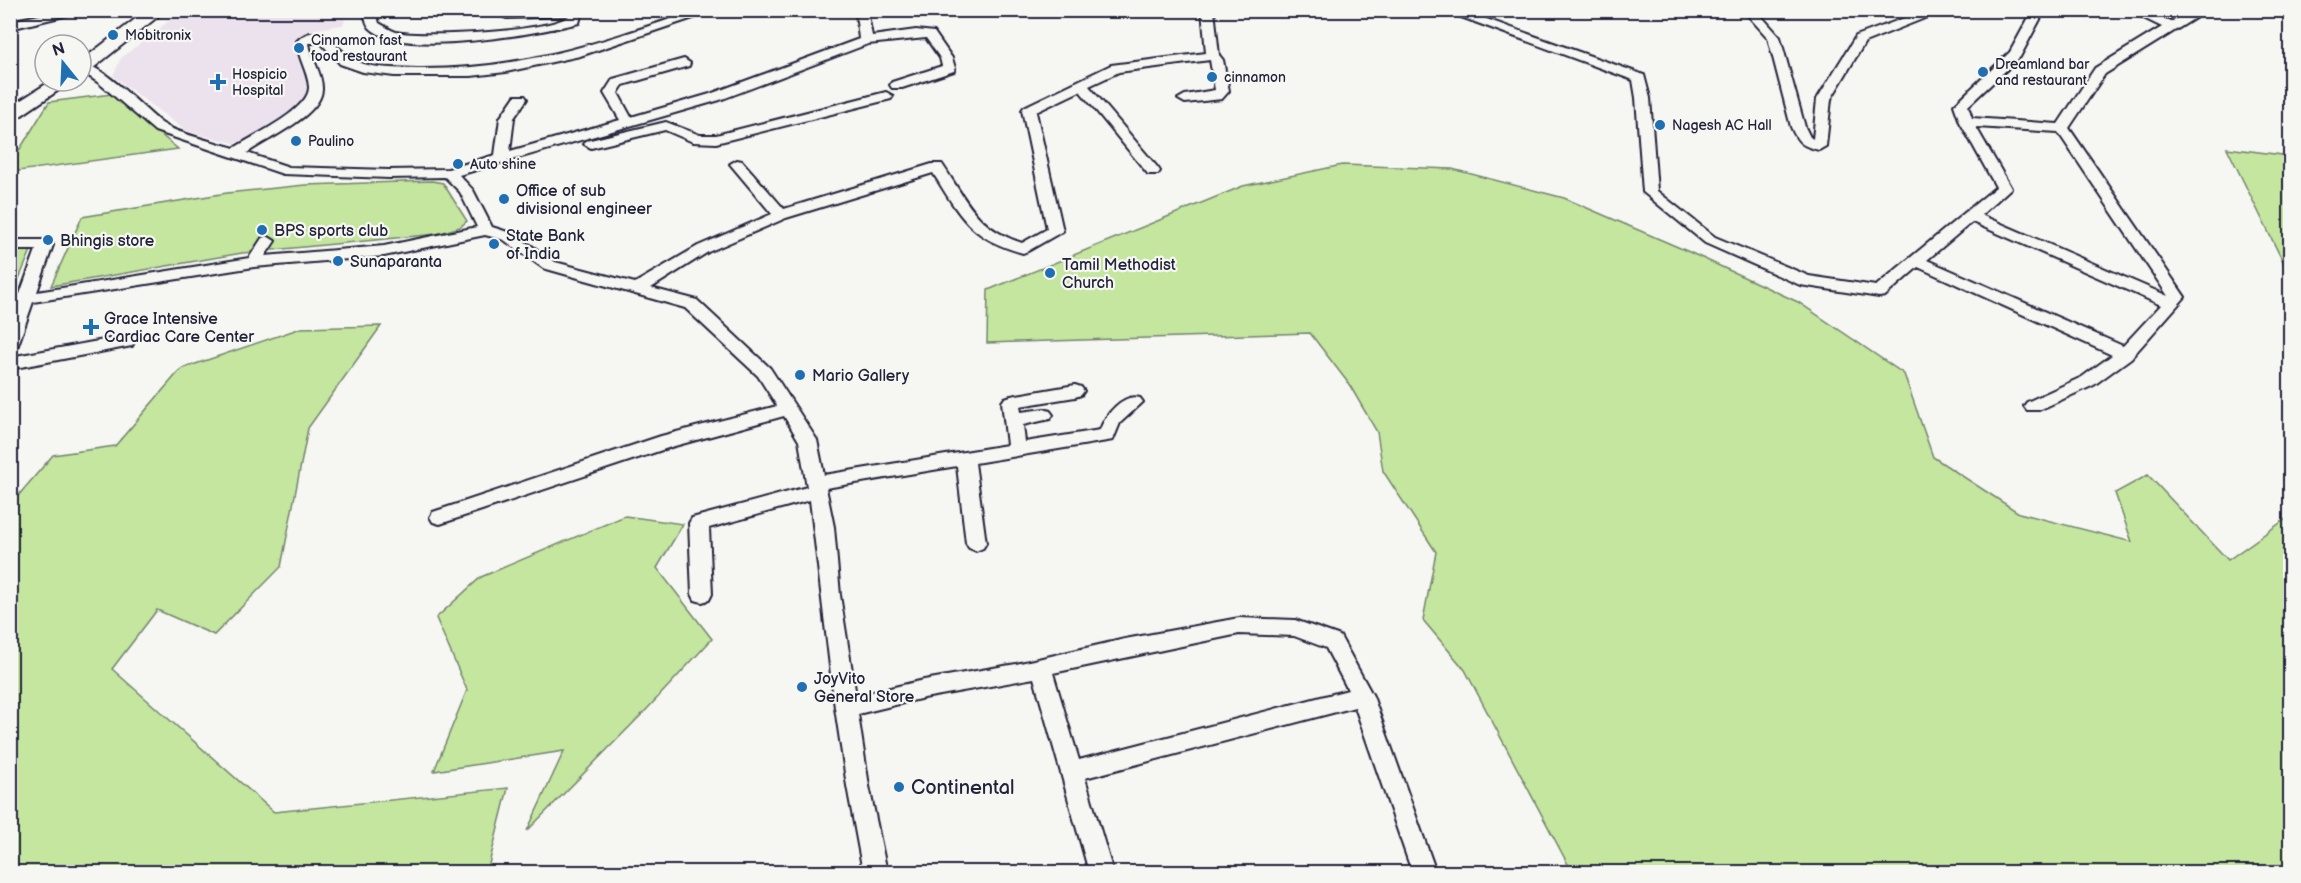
<svg xmlns="http://www.w3.org/2000/svg" width="2301" height="883" viewBox="0 0 2301 883" font-family="'Balsamiq Sans',sans-serif">
<style>
.built{fill:#ece2ed}
.green{fill:#c4e69f;stroke:#73846d;stroke-width:1.5}
.lines{fill:none;stroke-linecap:round;stroke-linejoin:round}
.minor-casing{stroke:#22223b;stroke-width:4}
.major-casing{stroke:#22223b;stroke-width:4}
.minor{fill:#f6f6f2;fill-rule:evenodd}
.major{fill:#f6f6f2;fill-rule:evenodd}
.poi-dot{fill:#1f6fb2;stroke:#f6f6f2;stroke-width:2}
.labels{text-anchor:middle;stroke-width:4.5;stroke-linejoin:round;paint-order:stroke}
.far-poi-label{font-size:14px;fill:#22223b;stroke:#f6f6f2;text-anchor:start}
.poi-label{font-size:16px;fill:#22223b;stroke:#f6f6f2;text-anchor:start}
.near-poi-label{font-size:20px;fill:#22223b;stroke:#f6f6f2;text-anchor:start}
</style>
<rect width="100%" height="100%" fill="#f6f6f2"/>
<filter id="ink" filterUnits="userSpaceOnUse"><feTurbulence type="fractalNoise" baseFrequency=".0167" numOctaves="2"/><feDisplacementMap in="SourceGraphic" scale="12" xChannelSelector="R" yChannelSelector="G"/><feConvolveMatrix kernelMatrix="1 2 1 2 8 2 1 2 1" color-interpolation-filters="sRGB"/></filter>
<g filter="url(#ink)">
<polygon class="built" points="182,11 349,11 343,25 309,30 299,38 316,89 300,112 257,138 234,143 186,131 113,76 121,58"/>
<g class="green">
<polygon points="112,94 178,149 11,172 10,165 49,102"/>
<polygon points="2227,148 2290,156 2290,276"/>
<polygon points="1342,165 1452,169 1564,198 1687,251 1798,302 1904,374 1933,457 2019,513 2132,542 2115,493 2148,475 2228,560 2290,516 2290,872 1572,872 1465,670 1423,620 1436,552 1383,471 1377,432 1349,384 1310,333 987,343 988,290 1243,186"/>
<polygon points="432,181 443,183 467,221 460,227 437,234 242,253 51,286 82,217 227,193 305,185"/>
<polygon points="32,248 18,281 11,282 10,251"/>
<polygon points="381,326 308,428 281,567 214,635 157,610 112,669 274,812 508,788 487,872 11,872 11,504 53,455 115,446 181,369 301,328"/>
<polygon points="625,516 683,524 657,568 712,639 648,708 527,831 564,751 434,771 467,690 436,618 481,577"/>
</g>
<g class="lines">
<g class="minor-casing">
<g id="minor">
<polygon points="63,10 89,10 10,29 10,21"/>
<path d="M 363,10 L 375,10 L 379,23 C 385,26 390,30 396,32 C 423,38 550,32 569,16 L 507,18 L 483,10 L 582,12 L 579,23 C 538,33 402,59 370,28 C 366,24 365,16 363,10 Z"/>
<path d="M 697,10 L 717,10 L 580,56 L 506,72 L 471,76 L 394,76 L 363,72 L 340,64 L 321,43 L 309,43 C 311,59 322,72 322,88 C 323,115 266,139 247,153 L 289,167 L 389,170 L 448,169 L 495,155 L 500,118 L 515,96 L 525,96 L 527,99 L 514,118 L 510,151 L 620,120 L 604,93 L 613,79 L 684,59 L 690,63 L 689,66 L 623,85 L 618,93 L 631,117 L 710,94 L 859,39 L 856,13 L 858,10 L 874,10 L 868,15 L 872,36 L 916,30 L 934,32 L 952,58 L 955,68 L 954,71 L 902,88 L 892,88 L 890,85 L 892,82 L 942,66 L 940,58 L 926,38 L 868,44 L 720,100 L 459,175 L 473,190 L 492,227 L 514,234 L 555,262 L 635,283 L 698,246 L 772,214 L 730,164 L 737,160 L 742,161 L 784,209 L 932,164 L 942,164 C 967,201 976,228 1022,243 L 1047,229 L 1022,110 L 1024,107 L 1111,65 L 1206,53 L 1202,10 L 1214,10 L 1219,55 L 1223,60 L 1229,91 L 1222,99 L 1185,103 L 1178,99 L 1185,95 L 1215,90 L 1210,60 L 1119,72 L 1089,86 L 1158,168 L 1160,171 L 1158,174 L 1148,174 L 1080,91 L 1036,112 L 1063,231 L 1028,251 L 1023,253 C 970,239 960,216 933,173 L 786,218 L 708,252 L 651,288 L 697,300 L 770,368 L 817,440 L 824,475 L 1007,445 L 1002,402 L 1005,398 L 1011,396 L 1075,385 L 1081,387 L 1084,391 L 1081,395 L 1075,397 L 1020,406 L 1021,412 L 1044,409 L 1050,411 L 1053,415 L 1050,419 L 1023,425 L 1025,442 L 1100,430 C 1105,415 1123,393 1140,398 L 1143,402 L 1120,423 L 1113,440 L 975,463 L 986,543 L 983,548 L 976,551 L 969,548 L 966,543 L 957,466 L 826,488 L 834,527 L 840,595 L 856,696 L 924,680 L 1016,664 L 1125,639 L 1239,618 L 1295,620 L 1340,636 L 1373,696 L 1436,872 L 1412,872 L 1355,707 L 1085,778 L 1113,872 L 1089,872 L 1034,678 L 924,698 L 858,714 L 869,786 L 887,872 L 863,872 L 847,786 L 835,708 L 810,500 L 709,528 L 712,594 L 709,600 L 702,602 L 695,600 L 692,594 L 689,523 L 692,518 L 807,487 L 799,441 L 784,416 L 671,447 L 440,524 L 433,522 L 430,517 L 433,512 L 661,436 L 777,406 L 758,376 L 685,308 L 543,268 L 504,240 L 485,235 L 384,256 L 254,267 L 33,302 L 18,345 L 16,349 L 10,350 L 10,320 L 16,305 L 10,306 L 10,296 L 20,294 L 36,250 L 10,250 L 10,240 L 45,240 L 53,245 L 37,292 L 249,258 L 262,238 L 267,236 L 275,241 L 265,256 L 384,246 L 477,227 L 460,192 L 445,177 L 389,178 L 283,174 L 155,131 L 99,83 L 81,71 L 81,64 C 101,62 145,111 163,124 C 178,134 216,142 234,148 C 252,136 310,110 309,87 C 308,71 297,57 297,41 C 322,16 338,55 358,62 C 376,69 397,68 417,69 C 522,70 599,43 697,10 ZM 1239,634 L 1294,636 L 1326,648 L 1348,690 L 1079,760 L 1053,673 Z"/>
<path d="M 1442,10 L 1461,10 L 1644,75 L 1650,98 L 1657,191 L 1715,237 L 1809,276 L 1876,286 L 1996,187 L 1960,122 L 1954,105 L 2010,52 L 2033,10 L 2045,10 L 2020,57 L 1968,106 L 1972,118 L 2058,124 L 2095,68 L 2162,27 L 2127,10 L 2144,10 L 2171,22 L 2192,10 L 2208,10 L 2105,74 L 2069,128 L 2185,297 L 2131,358 L 2094,385 L 2039,410 L 2027,410 L 2024,406 L 2027,402 L 2082,377 L 2112,355 L 1918,267 L 1885,296 L 1879,297 L 1800,285 L 1705,243 L 1643,192 L 1636,98 L 1633,80 ZM 1976,127 L 2058,132 L 2168,296 L 1981,215 L 2011,188 ZM 1972,222 L 2161,305 L 2123,346 L 1927,260 Z"/>
<path d="M 1743,10 L 1756,10 L 1780,37 L 1805,127 L 1810,137 L 1813,139 L 1817,99 L 1856,36 L 1926,10 L 1945,10 L 1865,42 L 1831,99 L 1826,146 L 1819,150 C 1802,146 1798,143 1791,127 L 1768,38 Z"/>
<polygon points="886,92 893,96 891,99 716,143 693,142 665,130 591,148 584,144 586,141 666,122 700,135 716,135"/>
<polygon points="126,336 132,338 134,342 132,346 10,369 10,357"/>
</g>
</g>
<g class="major-casing">
<g id="major">
<polygon points="147,10 166,10 87,73 81,74 81,61"/>
<polygon points="51,81 72,81 16,119 10,120 10,107"/>
</g>
</g>
<use href="#minor" class="minor"/>
<use href="#major" class="major"/>
</g>
</g>
<g class="poi-dot">
<circle cx="113" cy="35" r="6"/>
<circle cx="299" cy="48" r="6"/>
<circle cx="1983" cy="72" r="6"/>
<circle cx="1212" cy="77" r="6"/>
<path d="M215 73h6v6h6v6h-6v6h-6v-6h-6v-6h6z"/>
<circle cx="1660" cy="125" r="6"/>
<circle cx="296" cy="141" r="6"/>
<circle cx="458" cy="164" r="6"/>
<circle cx="504" cy="199" r="6"/>
<circle cx="262" cy="230" r="6"/>
<circle cx="48" cy="240" r="6"/>
<circle cx="494" cy="244" r="6"/>
<circle cx="338" cy="261" r="6"/>
<circle cx="1050" cy="273" r="6"/>
<path d="M88 318h6v6h6v6h-6v6h-6v-6h-6v-6h6z"/>
<circle cx="800" cy="375" r="6"/>
<circle cx="802" cy="687" r="6"/>
<circle cx="899" cy="787" r="6"/>
</g>
<g class="labels">
<g class="far-poi-label">
<text x="125" y="40">Mobitronix</text>
<text x="311" y="45">Cinnamon fast<tspan x="311" dy="16">food restaurant</tspan></text>
<text x="1995" y="69">Dreamland bar<tspan x="1995" dy="16">and restaurant</tspan></text>
<text x="232" y="79">Hospicio<tspan x="232" dy="16">Hospital</tspan></text>
<text x="1224" y="82">cinnamon</text>
<text x="1672" y="130">Nagesh AC Hall</text>
<text x="308" y="146">Paulino</text>
<text x="470" y="169">Auto shine</text>
</g>
<g class="poi-label">
<text x="516" y="196">Office of sub<tspan x="516" dy="18">divisional engineer</tspan></text>
<text x="274" y="236">BPS sports club</text>
<text x="506" y="241">State Bank<tspan x="506" dy="18">of India</tspan></text>
<text x="60" y="246">Bhingis store</text>
<text x="350" y="267">Sunaparanta</text>
<text x="1062" y="270">Tamil Methodist<tspan x="1062" dy="18">Church</tspan></text>
<text x="104" y="324">Grace Intensive<tspan x="104" dy="18">Cardiac Care Center</tspan></text>
<text x="812" y="381">Mario Gallery</text>
<text x="814" y="684">JoyVito<tspan x="814" dy="18">General Store</tspan></text>
</g>
<g class="near-poi-label">
<text x="911" y="794">Continental</text>
</g>
</g>
<rect width="2301" height="883" fill="none" stroke="#f6f6f2" stroke-width="36"/>
<rect x="18" y="18" width="2265" height="847" fill="none" stroke="#22223b" stroke-width="2" filter="url(#ink)"/>
<g transform="translate(63 63) rotate(342)"><circle r="28" fill="#f6f6f2" stroke="#a1a1a9" stroke-width="1.5"/>
<path d="M0-4.5L10 22L0 15L-10 22Z" fill="#1f6fb2"/>
<text y="-9" font-size="16" font-weight="bold" text-anchor="middle" fill="#22223b">N</text>
</g>
</svg>
